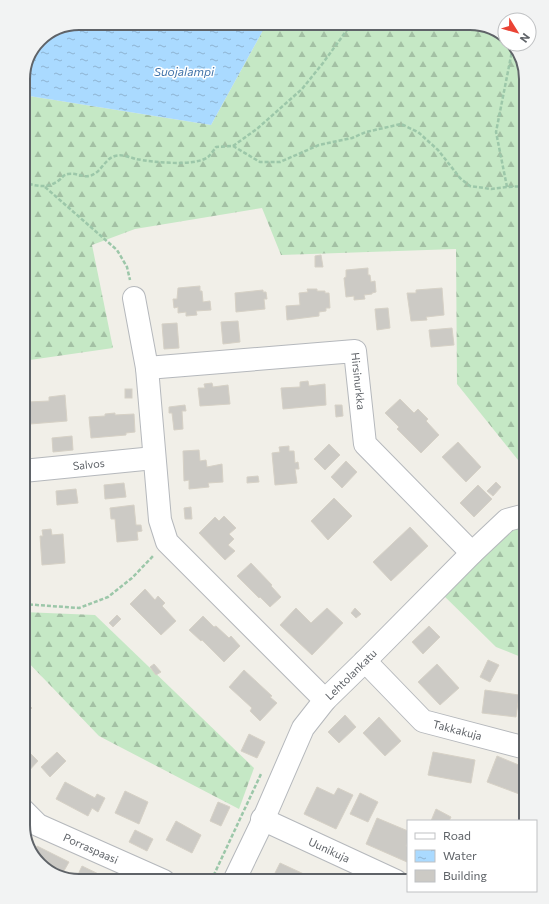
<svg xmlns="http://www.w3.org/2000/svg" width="549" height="904" viewBox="0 0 549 904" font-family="Commissioner,sans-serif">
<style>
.forest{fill:url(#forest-firs)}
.water{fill:url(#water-ripples)}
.building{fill:#cccac5;stroke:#d6d1c6}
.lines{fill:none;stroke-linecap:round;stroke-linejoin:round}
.minor-casing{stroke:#b5b8bc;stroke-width:24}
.path{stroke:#9cc7a9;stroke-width:2.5;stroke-dasharray:4 2;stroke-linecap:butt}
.minor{stroke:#fff;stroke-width:22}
.labels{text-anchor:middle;stroke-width:3;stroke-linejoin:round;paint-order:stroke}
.street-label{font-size:11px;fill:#5f6368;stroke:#fff}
.water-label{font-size:12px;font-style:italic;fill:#4174aa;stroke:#fff}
.rim{fill:none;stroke:#5f6368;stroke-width:2}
</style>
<defs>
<pattern id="forest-firs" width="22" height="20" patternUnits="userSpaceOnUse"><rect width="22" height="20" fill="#c5e8c5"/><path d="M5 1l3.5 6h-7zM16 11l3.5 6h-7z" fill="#a3c0a4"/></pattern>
<pattern id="water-ripples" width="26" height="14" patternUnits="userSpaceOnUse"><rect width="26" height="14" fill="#aadaff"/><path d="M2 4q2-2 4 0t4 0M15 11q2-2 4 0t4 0" fill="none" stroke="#8eb4d2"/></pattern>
</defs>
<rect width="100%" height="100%" fill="#f1efe8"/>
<g class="forest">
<polygon points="267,23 474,23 501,33 505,37 505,44 511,44 520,54 526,79 526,470 457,384 456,249 281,255 262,208 135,229 92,245 113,348 23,361 23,95 211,125"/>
<polygon points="526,515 526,659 496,647 437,589"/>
<polygon points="23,612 95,615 254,768 239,809 99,736 23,657"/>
</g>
<polygon class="water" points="79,23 267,23 211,125 23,95 23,75 40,39"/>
<g class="building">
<polygon points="321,255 323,267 315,267 315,256"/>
<polygon points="368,268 368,275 370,275 371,282 375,281 376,292 372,293 372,294 364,295 365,299 354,300 354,296 346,297 344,278 346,277 346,270"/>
<polygon points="200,286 200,291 202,291 203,302 210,301 211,310 196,311 197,315 186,316 186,312 178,313 178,307 174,308 173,299 177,299 178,288"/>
<polygon points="442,288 444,315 426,317 427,320 411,321 407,293 416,293 416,290"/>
<polygon points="307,289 317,289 317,291 325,291 325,293 329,293 330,308 326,308 326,311 319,312 319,316 287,320 286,306 300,305 299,293 308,292"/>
<polygon points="263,290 263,292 266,292 267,299 264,299 265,309 236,312 235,293"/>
<polygon points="388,308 390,328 377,330 375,309"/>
<polygon points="238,321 240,342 223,344 221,322"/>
<polygon points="177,323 179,348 164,349 162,324"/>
<polygon points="452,328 454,345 431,347 429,330"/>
<polygon points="308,381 309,386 325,384 326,405 283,409 281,388 300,387 300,382"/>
<polygon points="212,383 213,387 228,385 230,404 200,406 198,388 205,388 204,384"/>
<rect x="125" y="389" width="7" height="9"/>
<polygon points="65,395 67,421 30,424 28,402 49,401 49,397"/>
<polygon points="400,399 414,413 418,409 428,419 426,421 439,435 421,453 397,429 399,427 385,413"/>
<polygon points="185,405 186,411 182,411 183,429 174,430 172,413 169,413 169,407"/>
<polygon points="335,405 342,405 343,416 336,417"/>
<polygon points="115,413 115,415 134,414 135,432 126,433 126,435 91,438 89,417 105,416 105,414"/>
<polygon points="72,436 73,450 53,452 52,438"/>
<polygon points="458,442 481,467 466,482 442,457"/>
<polygon points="329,444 340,455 325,470 314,459"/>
<polygon points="289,446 289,451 294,451 295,463 298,462 299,469 295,469 297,483 275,485 272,453 280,452 279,447"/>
<polygon points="199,450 200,461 206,460 207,467 222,464 223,482 208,483 209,487 189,489 189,480 184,481 183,451"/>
<polygon points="346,461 357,472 342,488 331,477"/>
<polygon points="258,476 259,482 247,483 247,477"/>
<polygon points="496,482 501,487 493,496 487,491"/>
<polygon points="124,483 126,497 105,499 104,485"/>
<polygon points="478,485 492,499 474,517 460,503"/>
<polygon points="76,489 78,503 57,505 56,491"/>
<polygon points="334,498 352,516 328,540 311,521"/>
<polygon points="134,505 136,525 141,525 142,531 137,532 138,540 117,542 115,519 111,519 110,508"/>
<polygon points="191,507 192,519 185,519 184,508"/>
<polygon points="224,516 236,528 229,534 234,539 228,545 235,551 225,560 199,533 215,517 219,521"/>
<polygon points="410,527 428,546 391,581 373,562"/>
<polygon points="51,529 52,535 63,534 65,563 42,565 40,536 43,536 42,530"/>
<polygon points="251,563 272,585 271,586 281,597 270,607 260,597 259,598 237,576"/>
<polygon points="145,589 155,600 158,596 165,603 162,606 176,621 161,635 130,604"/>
<polygon points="296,608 311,623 327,608 343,623 312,655 280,625"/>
<polygon points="355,608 361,614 356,618 351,613"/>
<polygon points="117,615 121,619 113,627 109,623"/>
<polygon points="203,616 214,627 216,626 229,638 231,636 240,646 224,662 202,640 201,641 189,630"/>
<polygon points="429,626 440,637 423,654 412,642"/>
<polygon points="488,660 499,665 490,682 480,677"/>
<polygon points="154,664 161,672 156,675 150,667"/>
<polygon points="437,664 459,688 440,705 418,682"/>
<polygon points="244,670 272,696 270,697 277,703 260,721 250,711 252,708 229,687"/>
<polygon points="485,690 519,695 516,717 482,713"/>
<polygon points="23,699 32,708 24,716 23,716"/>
<polygon points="345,715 356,727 339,743 328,732"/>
<polygon points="379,717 401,741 385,756 363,733"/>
<polygon points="249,734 265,742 257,758 241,751"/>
<polygon points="23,746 38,761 25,775 23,773"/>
<polygon points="57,752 66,761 50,777 41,767"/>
<polygon points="433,752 475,760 471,783 428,775"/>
<polygon points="497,756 526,768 526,784 522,795 487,782"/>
<polygon points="65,782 95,798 97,794 105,798 98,812 92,808 88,816 56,799"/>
<polygon points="317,787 334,795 338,788 353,795 336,829 304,814"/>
<polygon points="125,791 148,802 139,824 115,813"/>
<polygon points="360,793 378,802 368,822 350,814"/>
<polygon points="218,802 230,807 221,826 210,821"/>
<polygon points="436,809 451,817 449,821 431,821"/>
<polygon points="377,818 408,831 408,841 406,846 408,847 407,862 366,844"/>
<polygon points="176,821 201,835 192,853 166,840"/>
<polygon points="135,830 153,839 147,851 129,842"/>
<polygon points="37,846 69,862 61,876 48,872 30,851 30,850 34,851"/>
<polygon points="280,863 319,881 271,881"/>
<polygon points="82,866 113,881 75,881"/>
</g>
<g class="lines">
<g class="minor-casing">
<g id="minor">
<polyline points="134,298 147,368 160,520 167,542 325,700"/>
<path id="s1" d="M 147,368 L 355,351 L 365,444 L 472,553"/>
<path id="s2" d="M 23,471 L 154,458"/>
<path id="s3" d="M 365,661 L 423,721 L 526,748"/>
<path id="s4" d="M 23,810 L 38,825 L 164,881"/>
<path id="s5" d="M 262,819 L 396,881"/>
<path id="s6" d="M 234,881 L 260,827 L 303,728 L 325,700 L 365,661 L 472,553 L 507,520 L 526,515"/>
</g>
</g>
<g class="path">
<polyline points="233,146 258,128 302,89 323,63 352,23"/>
<path d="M 23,182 C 35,186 47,189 58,181 C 62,178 63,175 68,174 C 78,172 85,180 94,174 C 102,170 105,159 115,156 C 122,154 129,157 136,159 C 152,162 194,167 208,157 C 211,154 214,150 216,147 L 233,146 L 260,162 L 280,162 L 319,145 L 352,138 L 366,132 L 401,124 L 418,132 L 438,150 L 460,178 L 470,186 L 491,189 L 507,187 L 526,186"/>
<polyline points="45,187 117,250 127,267 130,280"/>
<polyline points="507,187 496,132 513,46"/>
<polyline points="23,604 79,608 108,597 132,578 154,555"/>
<polyline points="211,881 261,774"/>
</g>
<use href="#minor" class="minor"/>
</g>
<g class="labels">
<g class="street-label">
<text dy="4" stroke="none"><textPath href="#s1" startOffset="239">Hirsinurkka</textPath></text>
<text dy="4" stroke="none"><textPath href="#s2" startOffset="66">Salvos</textPath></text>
<text dy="4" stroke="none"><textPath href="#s6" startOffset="240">Lehtolankatu</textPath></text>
<text dy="4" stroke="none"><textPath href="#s3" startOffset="119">Takkakuja</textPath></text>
<text dy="4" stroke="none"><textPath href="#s4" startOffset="79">Porraspaasi</textPath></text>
<text dy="4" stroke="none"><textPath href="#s5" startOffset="74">Uunikuja</textPath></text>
</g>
<g class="water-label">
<text x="184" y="76">Suojalampi</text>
</g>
</g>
<path d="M0 0H549V904H0ZM79 30H470A49 49 0 0 1 519 79V825A49 49 0 0 1 470 874H79A49 49 0 0 1 30 825V79A49 49 0 0 1 79 30Z" fill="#f2f3f3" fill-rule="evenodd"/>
<path class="rim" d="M79 30H470A49 49 0 0 1 519 79V825A49 49 0 0 1 470 874H79A49 49 0 0 1 30 825V79A49 49 0 0 1 79 30Z"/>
<rect x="407" y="820" width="130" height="72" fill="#ffffff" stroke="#bfc1c3"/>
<rect x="415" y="833" width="20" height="6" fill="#ffffff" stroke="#bfc1c3"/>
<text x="443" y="840" font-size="12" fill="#5f6368">Road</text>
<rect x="415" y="850" width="20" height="12" fill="url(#water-ripples)" stroke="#bfc1c3"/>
<text x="443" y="860" font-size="12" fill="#5f6368">Water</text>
<rect x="415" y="870" width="20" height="12" fill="#cccac5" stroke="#bfc1c3"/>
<text x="443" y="880" font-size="12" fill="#5f6368">Building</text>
<g transform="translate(517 32) rotate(127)"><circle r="19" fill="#ffffff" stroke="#bfc1c3"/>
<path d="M0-3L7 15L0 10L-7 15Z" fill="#ea4335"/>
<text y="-6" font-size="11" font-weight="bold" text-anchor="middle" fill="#5f6368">N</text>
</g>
</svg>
